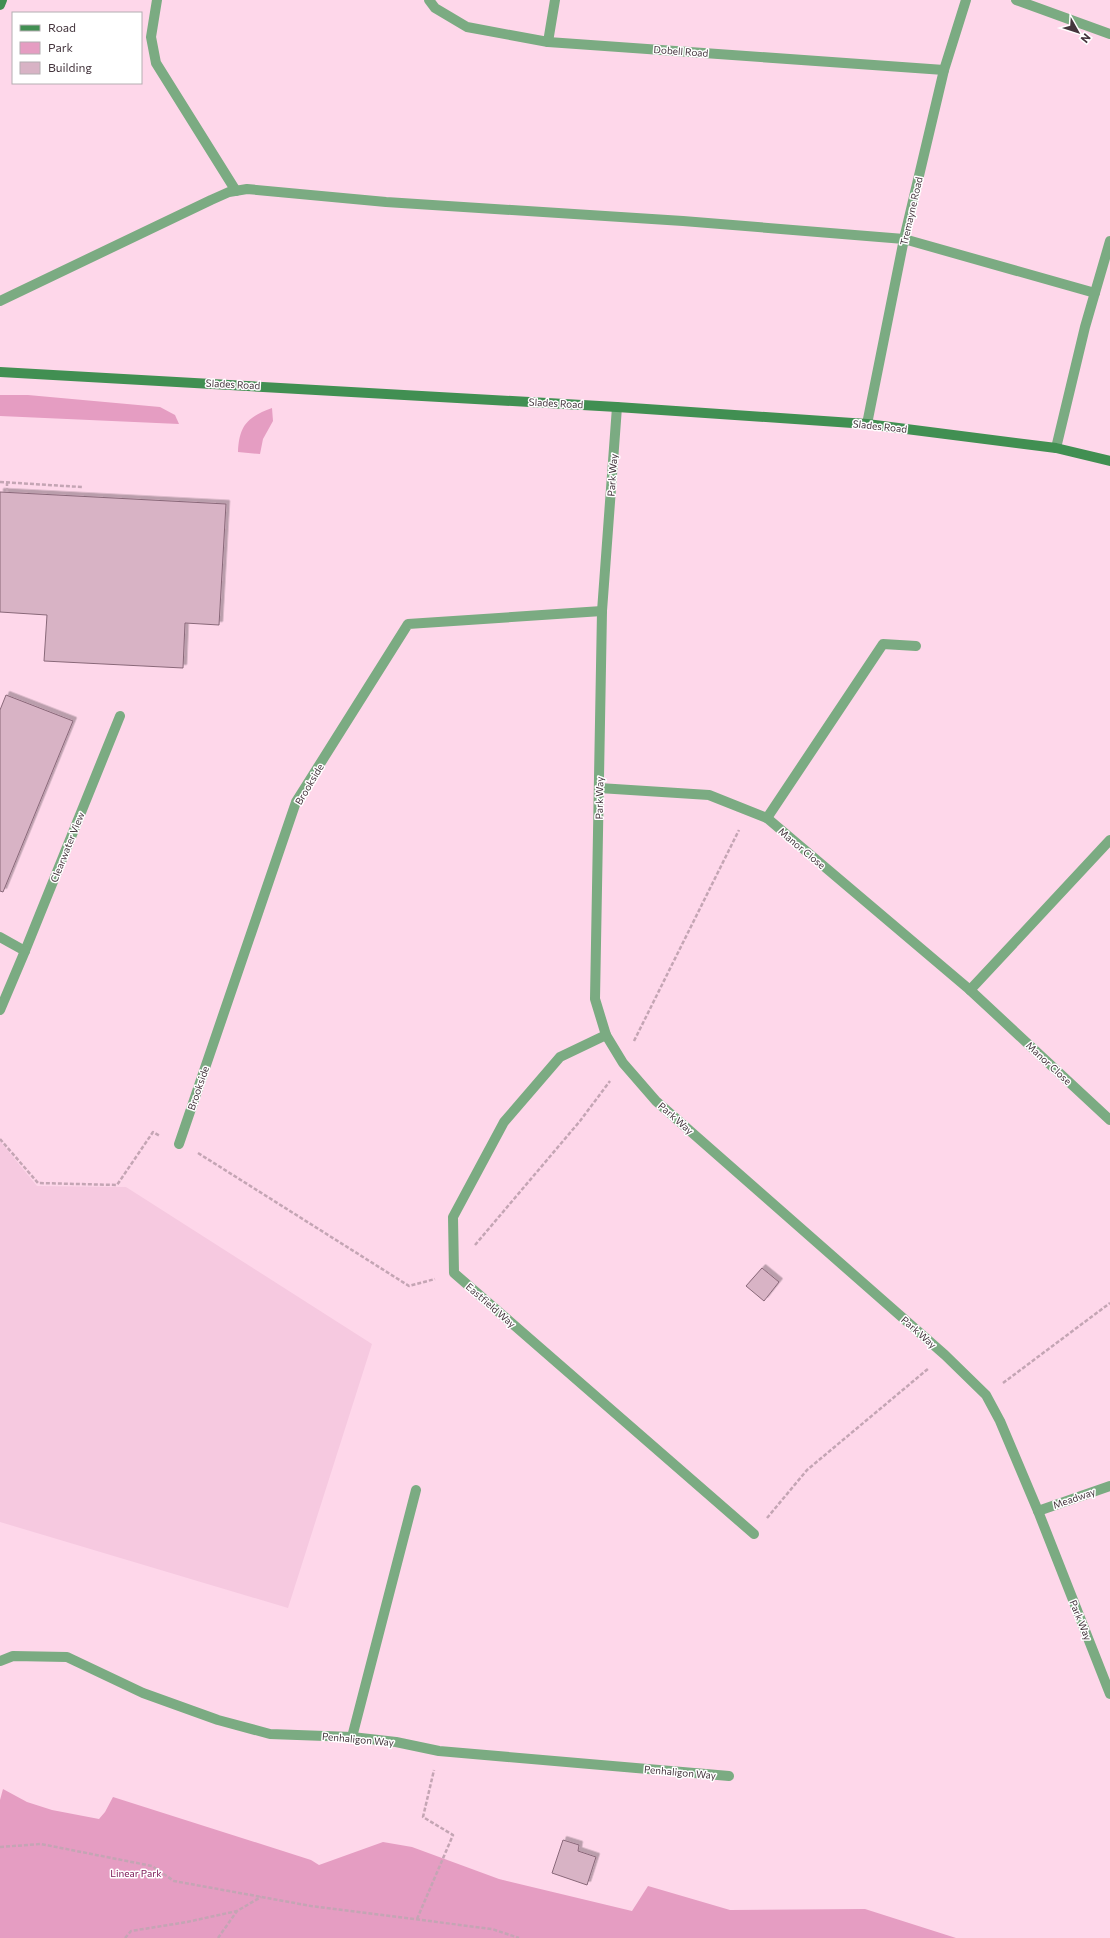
<svg xmlns="http://www.w3.org/2000/svg" width="1110" height="1938" viewBox="0 0 1110 1938" font-family="Commissioner,sans-serif">
<style>
.built{fill:#f6c9e0}
.green{fill:#e59dc2}
.building{fill:#d8b3c5;stroke:#896879;filter:url(#shadow)}
.lines{fill:none;stroke-linecap:round;stroke-linejoin:round}
.path{stroke:#c4a5b4;stroke-width:2.5;stroke-dasharray:4 2;stroke-linecap:butt}
.lane{stroke:#7bab82;stroke-width:10}
.street{stroke:#7bab82;stroke-width:10}
.secondary{stroke:#418f52;stroke-width:10}
.labels{text-anchor:middle;stroke-width:3;stroke-linejoin:round;paint-order:stroke}
.street-label{font-size:10px;fill:#44353d;stroke:#fff}
.park-label{font-size:10px;fill:#791554;stroke:#fff}
</style>
<defs>
<filter id="shadow"><feDropShadow dx="3.5" dy="-3.5" stdDeviation="0" flood-color="#0004"/></filter>
</defs>
<rect width="100%" height="100%" fill="#fed7ea"/>
<polygon class="built" points="0,1141 37,1186 126,1187 372,1344 288,1608 0,1522"/>
<g class="green">
<polygon points="0,395 28,395 160,407 175,415 179,424 0,416"/>
<path d="M 272,408 L 273,421 L 263,439 L 260,454 L 238,452 C 239,426 247,417 272,408 Z"/>
<polygon points="3,1789 27,1802 52,1810 99,1819 105,1812 113,1797 311,1860 319,1865 383,1842 412,1847 499,1879 632,1911 648,1886 730,1910 865,1909 956,1938 0,1938 0,1800"/>
</g>
<g class="building">
<polygon points="0,492 226,504 219,625 185,623 183,668 44,661 47,615 0,612"/>
<polygon points="6,695 73,721 3,892 0,891 0,710"/>
<polygon points="762,1268 779,1282 764,1301 746,1286"/>
<polygon points="563,1840 579,1845 578,1851 596,1857 587,1885 552,1873"/>
</g>
<g class="lines">
<g class="path">
<polyline points="0,482 82,487"/>
<polyline points="7,492 7,483"/>
<polyline points="634,1041 739,830"/>
<polyline points="0,1139 38,1183 117,1185 153,1132 160,1136"/>
<polyline points="198,1153 409,1286 435,1279"/>
<polyline points="475,1245 580,1121 610,1081"/>
<polyline points="1003,1383 1110,1303"/>
<polyline points="767,1518 807,1470 929,1368"/>
<polyline points="0,1847 41,1844 152,1866 174,1881 311,1906 492,1929 519,1938"/>
<polyline points="417,1919 453,1835 423,1817 434,1770"/>
<polyline points="125,1938 131,1931 187,1922 237,1911"/>
<polyline points="218,1938 237,1911 261,1897"/>
</g>
<g class="lane">
<polyline points="157,0 151,37 156,63 236,191"/>
<polyline points="1016,0 1110,34"/>
<polyline points="548,42 555,0"/>
<polyline points="0,301 211,200 229,192 247,189 386,202 683,221 904,239 1095,293"/>
<polyline points="1056,448 1085,327 1110,241"/>
</g>
<g class="street">
<polyline points="429,0 435,8 467,27 548,42 944,70"/>
<polyline points="617,407 602,611 595,999 606,1035 623,1063 656,1101 945,1355 986,1395 1000,1421 1038,1511 1110,1694"/>
<polyline points="867,424 904,239 944,70 966,0"/>
<polyline points="599,788 709,795 767,818 970,990 1110,1120"/>
<polyline points="767,818 883,644 916,646"/>
<polyline points="0,937 25,951 120,716"/>
<polyline points="970,990 1110,840"/>
<polyline points="0,1010 25,951"/>
<polyline points="606,1035 560,1057 504,1122 453,1217 454,1273 754,1534"/>
<polyline points="179,1144 296,802 408,624 602,611"/>
<polyline points="1038,1511 1110,1486"/>
<polyline points="0,1661 13,1656 67,1657 143,1693 218,1720 270,1734 352,1737 396,1742 439,1751 729,1776"/>
<polyline points="352,1737 416,1490"/>
</g>
<g class="secondary">
<polyline points="0,5 2,0"/>
<polyline points="0,372 617,407 867,424 1056,448 1110,461"/>
</g>
</g>
<g class="labels">
<g class="street-label">
<text transform="translate(681 51) rotate(4)" y="4">Dobell Road</text>
<text transform="translate(911 211) rotate(-77)" y="4">Tremayne Road</text>
<text transform="translate(233 384) rotate(3)" y="4">Slades Road</text>
<text transform="translate(556 403) rotate(3)" y="4">Slades Road</text>
<text transform="translate(880 426) rotate(6)" y="4">Slades Road</text>
<text transform="translate(612 475) rotate(-86)" y="4">Park Way</text>
<text transform="translate(309 784) rotate(-59)" y="4">Brookside</text>
<text transform="translate(599 798) rotate(-89)" y="4">Park Way</text>
<text transform="translate(67 847) rotate(-68)" y="4">Clearwater View</text>
<text transform="translate(802 848) rotate(40)" y="4">Manor Close</text>
<text transform="translate(1049 1063) rotate(43)" y="4">Manor Close</text>
<text transform="translate(198 1088) rotate(-71)" y="4">Brookside</text>
<text transform="translate(676 1118) rotate(41)" y="4">Park Way</text>
<text transform="translate(491 1305) rotate(41)" y="4">Eastfield Way</text>
<text transform="translate(919 1332) rotate(41)" y="4">Park Way</text>
<text transform="translate(1074 1498) rotate(-19)" y="4">Meadway</text>
<text transform="translate(1081 1620) rotate(68)" y="4">Park Way</text>
<text transform="translate(358 1739) rotate(5)" y="4">Penhaligon Way</text>
<text transform="translate(680 1772) rotate(5)" y="4">Penhaligon Way</text>
</g>
<g class="park-label">
<text x="136" y="1877">Linear Park</text>
</g>
</g>
<rect x="12" y="12" width="130" height="72" fill="#ffffff" stroke="#b4aeb1"/>
<rect x="20" y="25" width="20" height="6" fill="#418f52" stroke="#b4aeb1"/>
<text x="48" y="32" font-size="12" fill="#44353d">Road</text>
<rect x="20" y="42" width="20" height="12" fill="#e59dc2" stroke="#b4aeb1"/>
<text x="48" y="52" font-size="12" fill="#44353d">Park</text>
<rect x="20" y="62" width="20" height="12" fill="#d8b3c5" stroke="#b4aeb1"/>
<text x="48" y="72" font-size="12" fill="#44353d">Building</text>
<g transform="translate(1078 32) rotate(129)" stroke="#ffffff" stroke-width="3" paint-order="stroke">
<path d="M0-3L7 15L0 10L-7 15Z" fill="#44353d"/>
<text y="-6" font-size="11" font-weight="bold" text-anchor="middle" fill="#44353d">N</text>
</g>
</svg>
